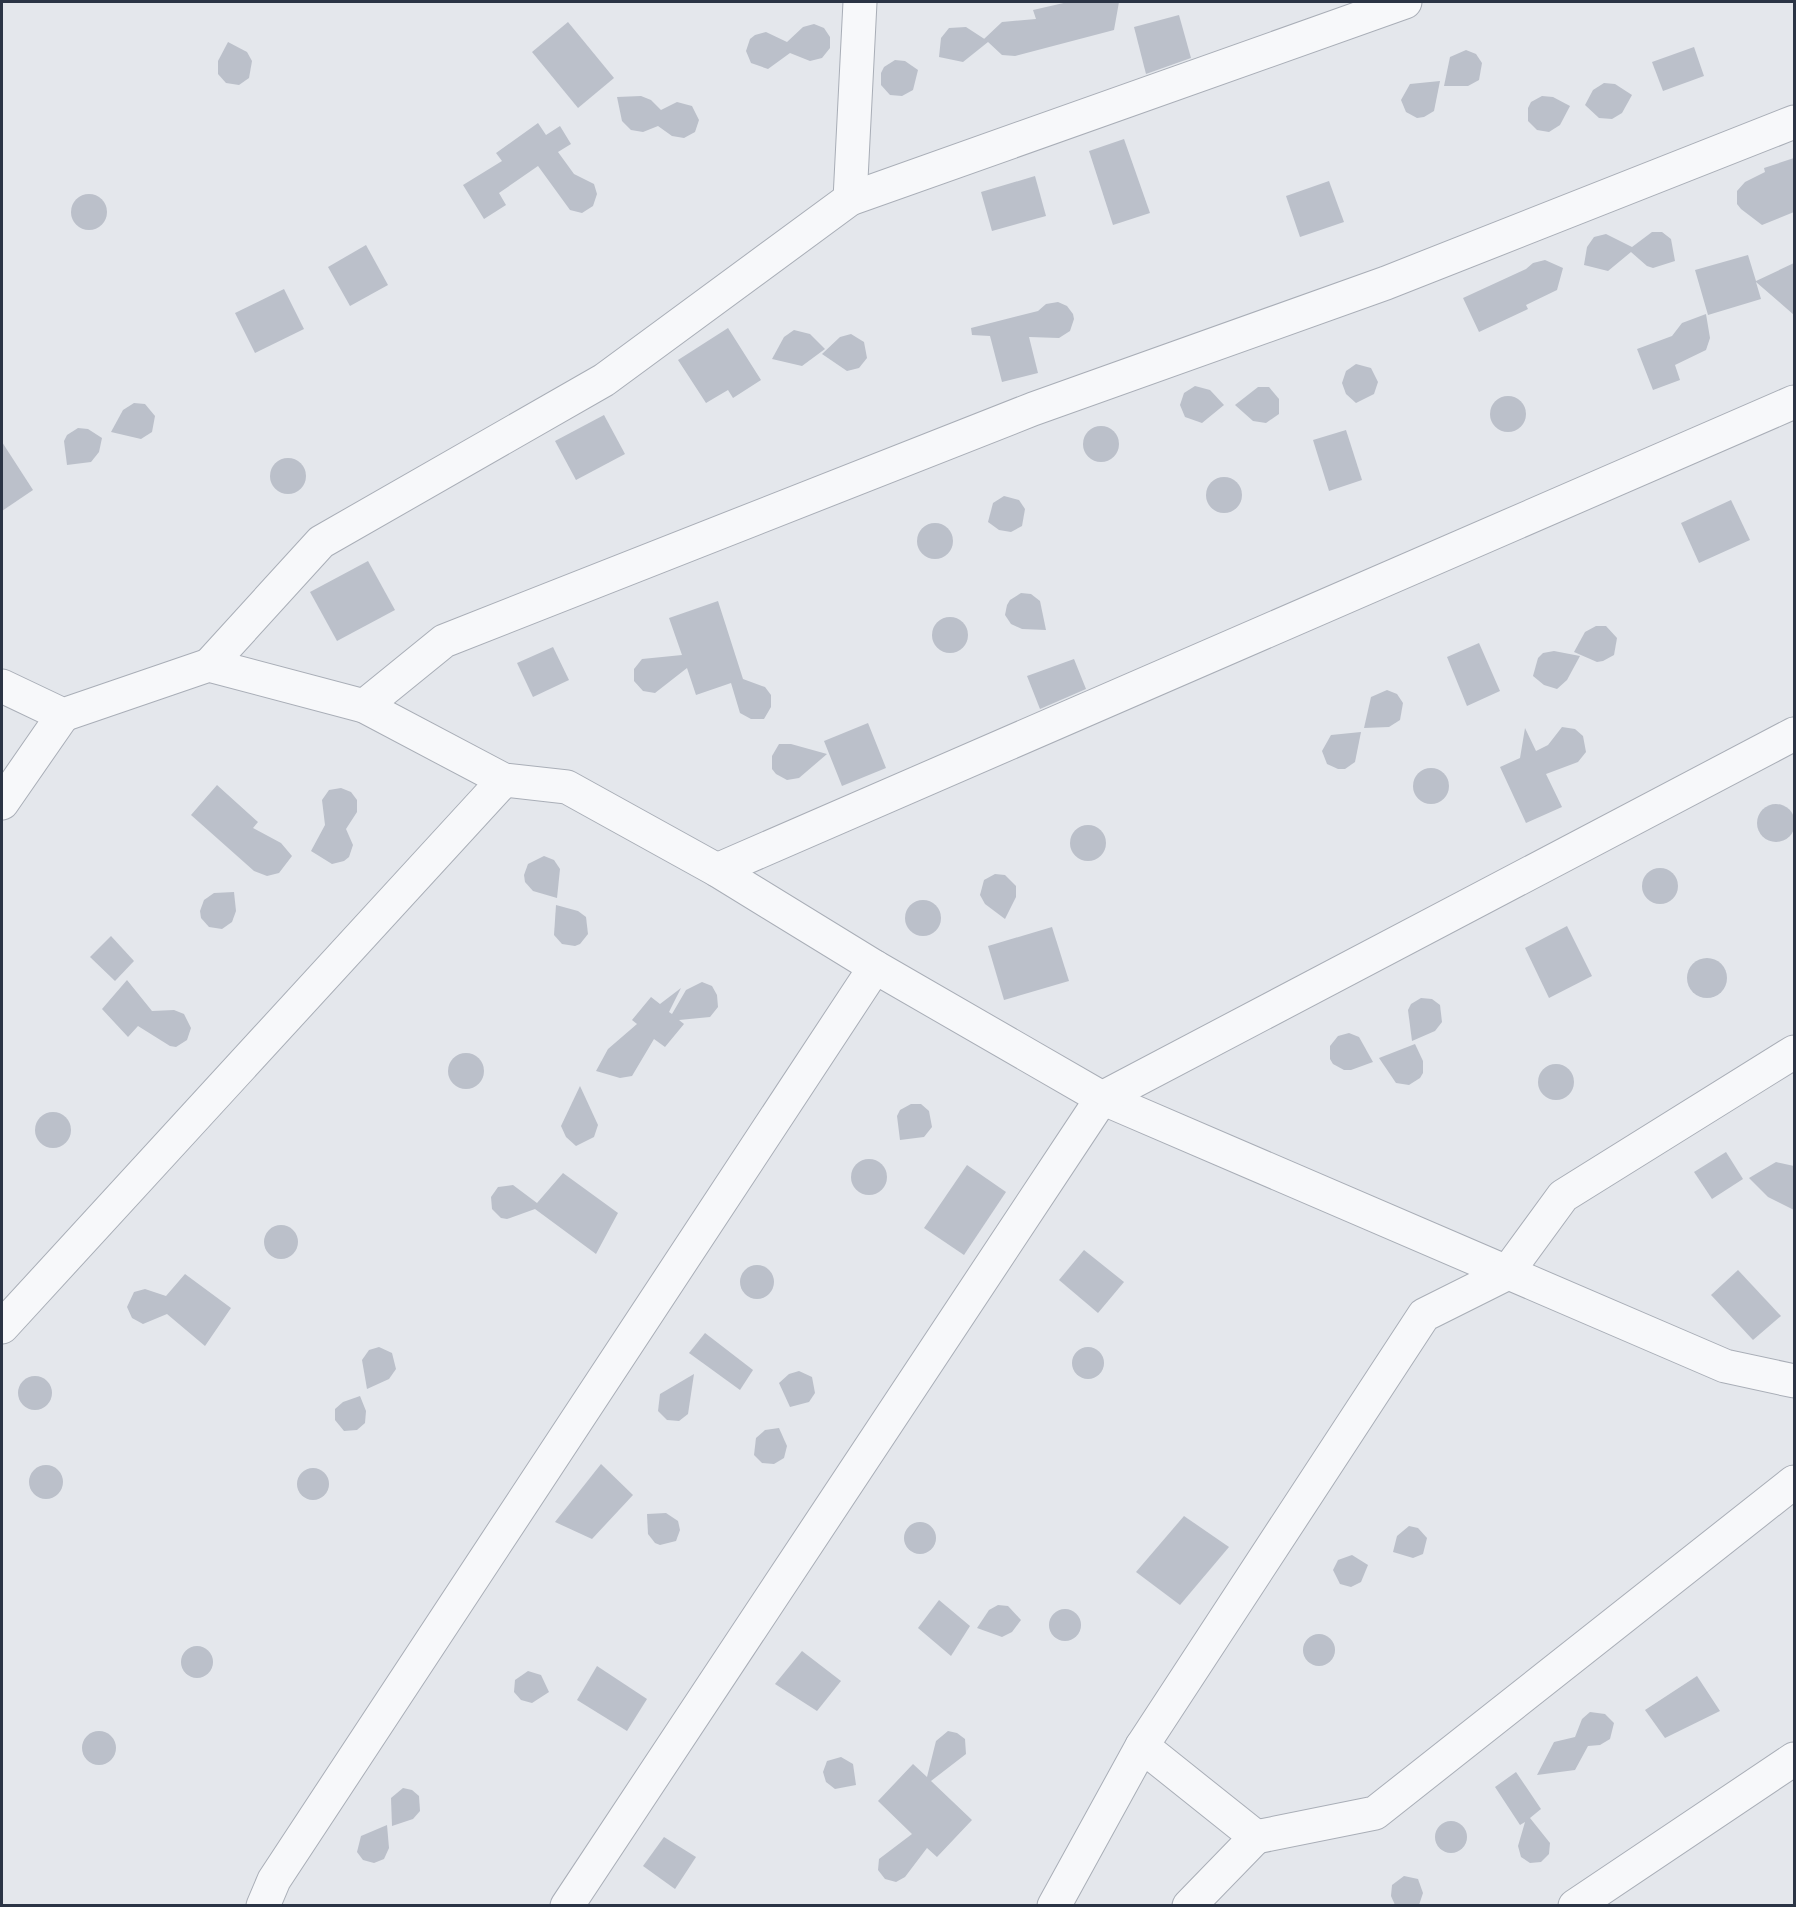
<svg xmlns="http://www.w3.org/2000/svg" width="1796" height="1907" viewBox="0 0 1796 1907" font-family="'IBM Plex Sans',sans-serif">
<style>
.building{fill:#bbc0ca}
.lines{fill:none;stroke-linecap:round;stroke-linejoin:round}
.minor-casing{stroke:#a9aeb7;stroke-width:35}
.minor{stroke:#f7f8fa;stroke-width:33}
</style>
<rect width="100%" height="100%" fill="#e4e7ec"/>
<g class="building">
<polygon points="1068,2 1119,2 1114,30 1015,56 1002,55 988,42 963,62 939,57 941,38 949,28 966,27 986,40 984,39 1002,22 1036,19 1033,10"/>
<polygon points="1179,15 1191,58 1146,74 1134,27"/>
<polygon points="568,22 614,78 578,108 532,52"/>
<polygon points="814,24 824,28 830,37 830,48 822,58 810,61 790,53 768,69 751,63 746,51 750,39 755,35 766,32 787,42 803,27"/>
<polygon points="228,42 247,52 252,61 249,78 239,85 226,83 218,74 218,61"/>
<polygon points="1694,47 1704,76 1663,91 1652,62"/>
<polygon points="1466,50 1476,54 1482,63 1479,80 1468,86 1444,86 1450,57"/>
<polygon points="895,60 905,61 918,70 913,90 902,96 890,95 881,85 881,73 884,67"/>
<polygon points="1440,81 1434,111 1424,117 1417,118 1406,112 1401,100 1410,84"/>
<polygon points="1604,83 1615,84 1632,95 1622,113 1612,119 1599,118 1585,105 1593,90"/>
<polygon points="641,96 651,100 661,110 677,102 692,106 699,120 695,132 684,138 672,136 658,126 643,132 631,130 622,121 617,97"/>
<polygon points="1542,96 1553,97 1570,106 1560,125 1549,132 1537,130 1528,121 1528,108 1531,102"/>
<polygon points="538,123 546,135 560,126 571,144 558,152 574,174 594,184 597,194 593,206 582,213 570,210 538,166 499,193 506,205 484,219 463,185 502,161 496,153"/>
<polygon points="1124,139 1150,213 1113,225 1089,151"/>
<polygon points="1794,158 1794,212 1762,225 1741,209 1737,204 1737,191 1745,182 1765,172 1764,168"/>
<polygon points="1035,176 1046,216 992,231 981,192"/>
<polygon points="1329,181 1344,222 1300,237 1286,196"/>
<circle cx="89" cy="212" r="18"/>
<polygon points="1652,232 1662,232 1671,239 1675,261 1653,268 1647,266 1631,252 1608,271 1584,265 1587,247 1594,237 1606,234 1632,247"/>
<polygon points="366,245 388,285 350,306 328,267"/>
<polygon points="1748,255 1756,281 1794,263 1794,315 1756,282 1761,299 1708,315 1695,270"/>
<polygon points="1545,260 1563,268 1557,290 1526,305 1528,309 1479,332 1463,298 1526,269 1533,263"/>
<polygon points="284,289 304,329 255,353 235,313"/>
<polygon points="1058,302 1067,306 1073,314 1074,319 1070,331 1059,338 1029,337 1038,373 1002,382 990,336 972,335 971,328 1038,311 1046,304"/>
<polygon points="1706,314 1710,338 1706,350 1675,365 1680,380 1653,390 1637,349 1672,336 1682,323"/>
<polygon points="728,328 761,380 733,398 728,390 706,403 678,360"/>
<polygon points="794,330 810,334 825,349 802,366 772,359 784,337"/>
<polygon points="851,334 864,342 867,358 859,368 847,371 822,354 840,337"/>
<polygon points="1356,364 1371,368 1378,382 1374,394 1356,403 1346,394 1342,383 1346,371"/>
<polygon points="1195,386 1210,390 1224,405 1202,423 1185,417 1180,405 1184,393"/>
<polygon points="1258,387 1269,387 1279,399 1279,414 1266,423 1253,421 1235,405"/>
<circle cx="1508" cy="414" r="18"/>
<polygon points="134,403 145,404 155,416 152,432 141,439 111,432 123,410"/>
<polygon points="604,415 625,454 576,480 555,441"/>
<circle cx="1101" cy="444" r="18"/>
<polygon points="78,428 88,429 102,438 99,452 91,462 67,465 64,441 67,435"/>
<polygon points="1346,430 1362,480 1329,491 1313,440"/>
<polygon points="2,442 33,490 2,511"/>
<circle cx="288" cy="476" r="18"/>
<circle cx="1224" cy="495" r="18"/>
<polygon points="1004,496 1019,500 1025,509 1022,526 1011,532 999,530 988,522 993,503"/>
<polygon points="1731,500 1750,540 1699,563 1681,523"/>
<circle cx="935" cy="541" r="18"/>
<polygon points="368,561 395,610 337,641 310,592"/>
<polygon points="1021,593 1031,594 1040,601 1046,630 1022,629 1011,624 1005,615 1007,605 1010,600"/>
<polygon points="718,601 743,679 765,687 771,695 771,707 764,719 751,719 740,713 731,683 696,695 687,668 655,693 643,691 634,681 634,669 642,659 682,655 669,618"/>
<circle cx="950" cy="635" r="18"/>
<polygon points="1596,626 1606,626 1617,638 1614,655 1603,661 1597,662 1574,652 1585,632"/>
<polygon points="1479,643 1500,691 1467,706 1447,657"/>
<polygon points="553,647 569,680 533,697 517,663"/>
<polygon points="1554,651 1580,656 1567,680 1557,689 1544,685 1533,676 1538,658 1543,653"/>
<polygon points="1074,659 1086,689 1040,709 1027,676"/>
<polygon points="1387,690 1397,694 1403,703 1400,720 1389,727 1364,728 1371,697"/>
<polygon points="868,723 886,768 842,786 824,741"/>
<polygon points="1562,727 1575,729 1583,736 1586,752 1578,762 1546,774 1562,807 1526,823 1500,767 1520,758 1525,728 1536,751 1548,745"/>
<polygon points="1361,732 1355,762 1345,769 1338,769 1327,764 1322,751 1331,735"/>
<polygon points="779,744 791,744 827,754 799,778 787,780 776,774 772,769 772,756"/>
<circle cx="1431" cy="786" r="18"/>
<polygon points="217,785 258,822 253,828 281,843 292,856 279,873 267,876 254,871 191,815"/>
<polygon points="341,788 351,792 357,800 357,812 346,829 353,845 349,857 344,861 332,864 311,851 325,825 322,800 329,790"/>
<circle cx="1776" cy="823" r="19"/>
<circle cx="1088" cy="843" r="18"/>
<polygon points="544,856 554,860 560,869 557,898 533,891 525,882 524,875 528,864"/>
<circle cx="1660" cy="886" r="18"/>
<polygon points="995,874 1005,875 1016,886 1016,897 1005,919 985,904 980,895 984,880"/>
<polygon points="234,892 236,911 232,922 222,929 209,927 201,918 200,911 204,900 214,893"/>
<circle cx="923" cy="918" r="18"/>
<polygon points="556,905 578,911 586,917 588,934 580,944 575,946 562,944 554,935"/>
<polygon points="1567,926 1592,976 1549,998 1525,948"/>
<polygon points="1052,927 1069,981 1004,1000 988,946"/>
<polygon points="111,936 134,961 115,981 90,957"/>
<circle cx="1707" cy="978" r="20"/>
<polygon points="127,980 152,1011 174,1010 184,1014 191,1028 187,1040 176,1047 170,1046 138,1026 128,1037 102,1009"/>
<polygon points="702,982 712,986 717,995 718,1007 710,1017 679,1020 684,1024 665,1047 654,1039 632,1076 620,1078 596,1071 608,1049 637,1024 632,1020 651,997 660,1004 681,988 669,1012 672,1014 686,990"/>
<polygon points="1421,998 1432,999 1440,1005 1442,1022 1435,1031 1412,1041 1408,1010 1411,1004"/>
<polygon points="1349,1033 1359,1037 1373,1062 1351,1070 1344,1070 1333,1064 1330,1059 1330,1046 1338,1036"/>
<polygon points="1415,1044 1423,1061 1423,1073 1420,1078 1409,1085 1396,1083 1379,1058"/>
<circle cx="466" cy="1071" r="18"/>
<circle cx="1556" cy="1082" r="18"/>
<polygon points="580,1086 598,1125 594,1137 576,1146 566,1137 561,1126"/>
<polygon points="911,1104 921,1104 929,1111 932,1127 924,1137 900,1140 897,1116 900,1110"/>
<circle cx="53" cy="1130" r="18"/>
<polygon points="1726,1152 1743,1179 1712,1199 1694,1172"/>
<circle cx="869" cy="1177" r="18"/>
<polygon points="1776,1162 1794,1166 1794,1210 1768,1197 1749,1178"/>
<polygon points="967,1165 1006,1192 964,1255 924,1228"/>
<polygon points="563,1173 618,1213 596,1254 535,1209 507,1219 501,1218 492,1209 491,1197 498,1187 513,1185 537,1203"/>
<circle cx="281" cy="1242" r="17"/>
<polygon points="1084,1250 1124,1282 1098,1313 1059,1280"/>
<circle cx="757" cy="1282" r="17"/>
<polygon points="1738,1270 1781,1316 1753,1340 1711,1295"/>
<polygon points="185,1274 231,1308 205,1346 167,1314 143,1324 132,1318 127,1307 134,1292 145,1289 166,1296"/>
<polygon points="705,1333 753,1370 740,1390 689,1353"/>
<circle cx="1088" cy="1363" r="16"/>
<polygon points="379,1347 392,1353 396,1369 389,1379 367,1389 362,1360 369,1350"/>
<polygon points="799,1371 812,1377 815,1393 809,1402 790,1407 779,1383 789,1374"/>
<polygon points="694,1374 688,1414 679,1421 667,1420 658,1411 660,1394"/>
<circle cx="35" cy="1393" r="17"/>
<polygon points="360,1396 366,1411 365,1423 357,1430 344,1431 335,1420 335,1409 343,1402"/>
<polygon points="779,1428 787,1446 784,1458 774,1464 762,1463 754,1455 756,1438 765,1430"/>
<polygon points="601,1464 633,1495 592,1539 555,1522"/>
<circle cx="46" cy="1482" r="17"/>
<circle cx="313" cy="1484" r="16"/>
<polygon points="666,1513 678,1521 680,1530 676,1541 660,1545 655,1543 648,1534 647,1514"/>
<polygon points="1184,1516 1229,1547 1180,1605 1136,1572"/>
<circle cx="920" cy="1538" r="16"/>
<polygon points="1409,1526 1418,1528 1427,1538 1423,1554 1413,1558 1393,1552 1397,1536"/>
<polygon points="1352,1555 1368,1565 1361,1582 1351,1587 1340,1584 1333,1570 1338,1560"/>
<polygon points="939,1600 970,1626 951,1656 918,1628"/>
<polygon points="998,1605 1008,1606 1021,1620 1012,1632 1002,1637 977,1628 989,1610"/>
<circle cx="1065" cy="1625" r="16"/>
<circle cx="1319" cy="1650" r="16"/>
<circle cx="197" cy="1662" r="16"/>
<polygon points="802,1651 841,1681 817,1711 775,1684"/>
<polygon points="597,1666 647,1699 627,1731 577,1700"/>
<polygon points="528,1671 541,1675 549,1692 532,1703 521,1700 514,1692 515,1680"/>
<polygon points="1697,1676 1720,1711 1665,1738 1645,1710"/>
<polygon points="1590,1712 1605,1714 1614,1723 1610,1739 1600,1745 1588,1746 1575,1770 1537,1775 1554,1742 1575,1737 1582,1719"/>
<circle cx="99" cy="1748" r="17"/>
<polygon points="948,1731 957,1733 965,1739 966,1754 931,1781 972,1820 937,1857 927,1848 905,1877 896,1882 885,1879 878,1870 879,1859 912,1834 878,1801 913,1764 927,1777 936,1741"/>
<polygon points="841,1757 853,1764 856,1785 835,1789 826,1782 823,1772 827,1761"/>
<polygon points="1516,1772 1541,1809 1530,1818 1550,1843 1549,1854 1541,1862 1530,1863 1521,1857 1518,1846 1525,1822 1520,1825 1495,1787"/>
<polygon points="403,1788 412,1790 419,1796 420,1811 413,1819 392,1826 391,1798"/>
<circle cx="1451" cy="1837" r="16"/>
<polygon points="387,1825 389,1848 384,1859 374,1863 363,1860 357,1852 361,1836"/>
<polygon points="664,1837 696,1857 675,1889 643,1866"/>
<polygon points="1404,1876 1418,1879 1423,1893 1419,1905 1395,1905 1391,1896 1392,1885"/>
</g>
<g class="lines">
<g class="minor-casing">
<g id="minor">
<polyline points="850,199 860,2"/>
<polyline points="209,665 321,542 604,380 850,199 1405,2"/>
<polyline points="2,686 63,715 209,665 364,706 504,780 567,787 717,870 875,967 1102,1098 1725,1366 1794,1381"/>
<polyline points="364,706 444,641 1033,409 1386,283 1794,122"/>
<polyline points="2,803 63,715"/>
<polyline points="717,870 1794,402"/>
<polyline points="2,1327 504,780"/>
<polyline points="1142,1746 1256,1837 1189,1906"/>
<polyline points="1256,1837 1375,1813 1794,1482"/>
<polyline points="263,1906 274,1880 875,967"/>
<polyline points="567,1906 1102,1098 1794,734"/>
<polyline points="1054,1906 1142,1746 1424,1315 1506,1274 1563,1196 1794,1052"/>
<polyline points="1575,1906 1794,1759"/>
</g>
</g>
<use href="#minor" class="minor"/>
</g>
<rect width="1796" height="1907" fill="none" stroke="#2b3445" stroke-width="6"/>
</svg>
